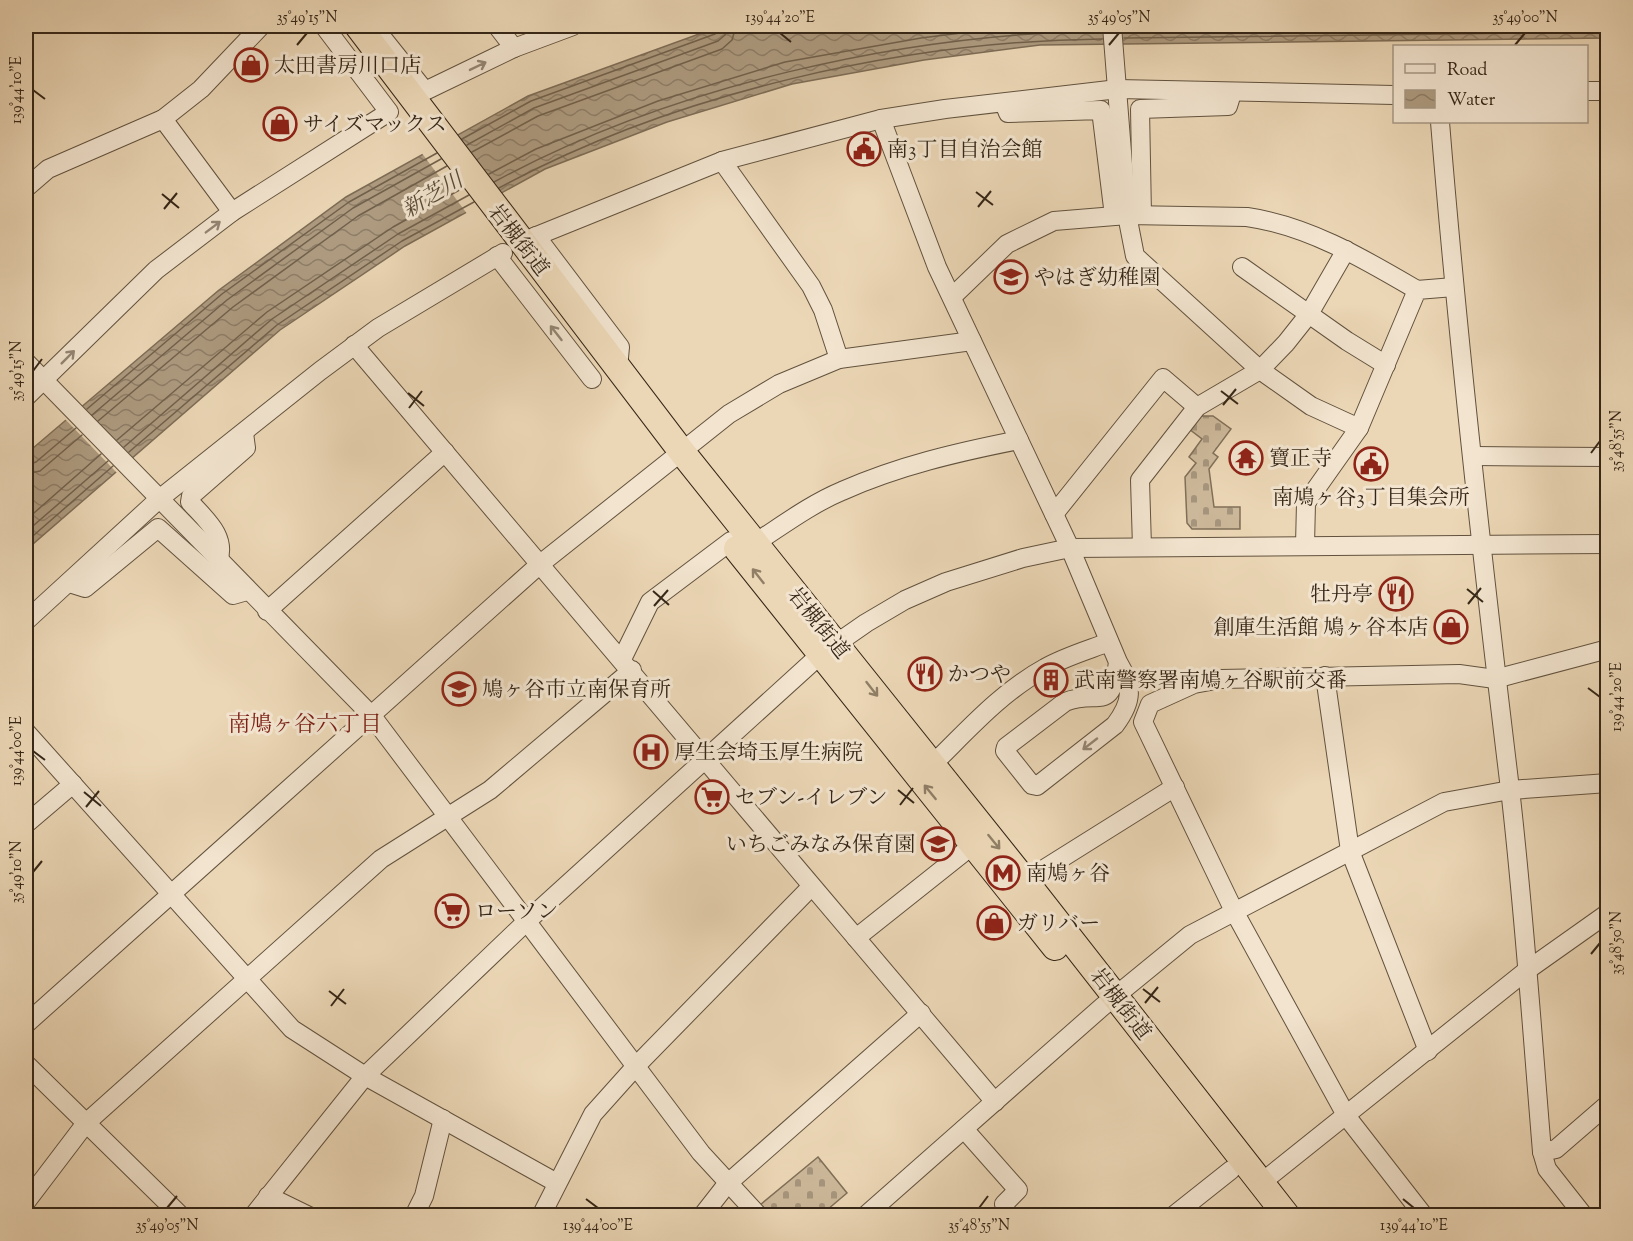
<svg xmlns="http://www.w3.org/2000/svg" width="1633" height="1241" viewBox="0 0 1633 1241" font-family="'Sorts Mill Goudy','Noto Serif JP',serif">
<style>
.cemetery{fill:url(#cemetery-stones);stroke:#806f58;stroke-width:1.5}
.water{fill:url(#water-waves);stroke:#7d6c55;stroke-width:1.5}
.pier{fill:#ebd6b5}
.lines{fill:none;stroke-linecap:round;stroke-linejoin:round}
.shore{stroke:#71604b;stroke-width:1.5}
.minor-casing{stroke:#62523e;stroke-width:20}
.highway-casing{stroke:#352617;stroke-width:28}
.minor{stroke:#f2e4cf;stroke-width:18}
.highway{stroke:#ebd6b5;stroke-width:26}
.oneway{stroke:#948573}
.oneway2{stroke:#907e66}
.ticks{fill:none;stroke:#352617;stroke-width:2}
.labels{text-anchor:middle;stroke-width:6;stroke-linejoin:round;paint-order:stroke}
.poi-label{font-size:21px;fill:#352617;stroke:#f2e4cf;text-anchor:start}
.street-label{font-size:21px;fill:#352617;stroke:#f2e4cf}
.water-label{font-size:22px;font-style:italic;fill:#594936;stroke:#f2e4cf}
.neighbourhood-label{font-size:22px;fill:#7a1f14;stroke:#f2e4cf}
.neatline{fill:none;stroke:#352617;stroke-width:2}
.ticks-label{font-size:15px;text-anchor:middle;fill:#352617}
</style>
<defs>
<pattern id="cemetery-stones" width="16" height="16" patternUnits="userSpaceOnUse" patternTransform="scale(1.5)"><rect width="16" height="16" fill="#ccb89a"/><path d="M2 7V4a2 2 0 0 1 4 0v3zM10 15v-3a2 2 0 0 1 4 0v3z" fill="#a6957d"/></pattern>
<pattern id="water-waves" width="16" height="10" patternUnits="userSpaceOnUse" patternTransform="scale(1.5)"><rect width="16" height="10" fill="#ad9a7f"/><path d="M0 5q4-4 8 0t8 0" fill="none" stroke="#8e7d67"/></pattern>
</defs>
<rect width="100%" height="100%" fill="#ebd6b5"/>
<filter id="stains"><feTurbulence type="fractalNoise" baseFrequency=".00333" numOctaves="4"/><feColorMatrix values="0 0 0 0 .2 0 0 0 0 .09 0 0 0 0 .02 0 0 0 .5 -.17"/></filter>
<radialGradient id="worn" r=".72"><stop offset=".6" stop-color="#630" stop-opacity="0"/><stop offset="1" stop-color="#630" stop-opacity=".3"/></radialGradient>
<g class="cemetery">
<polygon points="1194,416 1213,416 1231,429 1213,453 1218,457 1209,469 1214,507 1240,507 1240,529 1192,529 1187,523 1185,477 1196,463 1189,457 1202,439 1185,426"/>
<polygon points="818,1157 847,1193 821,1215 771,1215 760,1205"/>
</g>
<polygon class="water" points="721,26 1607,26 1607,38 1040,45 924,60 792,84 667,122 545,169 405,246 280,330 26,550 26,454 219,290 346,197 528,96"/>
<g class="pier">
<polygon points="454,133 502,196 468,215 421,152"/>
<polygon points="78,405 132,461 118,474 63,417"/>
</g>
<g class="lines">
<g class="shore">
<polyline points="1123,31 1553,26"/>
<polyline points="1124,38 1608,32"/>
<polyline points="462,139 531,101 715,34 720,26"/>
<polyline points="467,145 534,108 718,41 725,35 727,26"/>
<polyline points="472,152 538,116 722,49 732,40 736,26"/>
<polyline points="489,174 536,149 658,101 785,62 921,38 1018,26"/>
<path d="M 494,182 C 671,86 902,34 1102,31"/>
<path d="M 499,188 C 674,93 904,41 1102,39"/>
<polyline points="87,409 222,294 349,202 437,153"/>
<polyline points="92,415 227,300 353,208 441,159"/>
<polyline points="98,421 233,307 358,216 447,166"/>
<polyline points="117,440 267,312 393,227 463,188"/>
<polyline points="124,447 272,319 398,234 469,195"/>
<polyline points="129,452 277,325 402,241 474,202"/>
<polyline points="26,465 36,462 76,428"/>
<polyline points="26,474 40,471 82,435"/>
<polyline points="26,520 101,454"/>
<polyline points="26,532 108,461"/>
<polyline points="26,542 113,466"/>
</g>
<g class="minor-casing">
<g id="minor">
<polyline points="373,26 425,91 514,48 573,26"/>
<polyline points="497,26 514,48"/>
<polyline points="1112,26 1127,215 1135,256 1260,370 1311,406 1359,428"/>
<polyline points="1586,91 1608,91"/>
<polyline points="1004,103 1008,113 1101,110 1114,216"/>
<polyline points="163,119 232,212"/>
<path d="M 881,119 L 937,267 L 1070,548 L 1118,662 C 1133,687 1133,701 1115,725 L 1037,786 L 1032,785 L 1005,751 L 1006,747 L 1065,702 C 1099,688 1111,715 1118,662"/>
<path d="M 1440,122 C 1458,344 1483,567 1510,789 C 1524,909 1532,1031 1542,1152 L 1547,1169 L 1584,1216"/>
<polyline points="722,161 811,286 823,310 839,359"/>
<polyline points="26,188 48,169 163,119 201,89 261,26"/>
<polyline points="1142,215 1140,109 1228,106 1232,93"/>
<polyline points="536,236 620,347 618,368"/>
<polyline points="529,239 722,161 881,119 945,109 1118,89 1394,95"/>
<polyline points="497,256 592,379"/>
<polyline points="1242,267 1347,341 1386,365"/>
<path d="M 952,297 L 1007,244 L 1054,221 L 1127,215 L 1247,217 C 1309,226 1364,259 1417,290"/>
<polyline points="354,345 995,1102"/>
<polyline points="26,362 372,716 701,1153 759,1216"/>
<polyline points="26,397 156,270 232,212 389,112 324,26"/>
<polyline points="1473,456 1608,457"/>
<polyline points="1054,514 1163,378 1197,407"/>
<path d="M 755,543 C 783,525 811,504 842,491 C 898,466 958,452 1019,440"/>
<polyline points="1305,545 1306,503 1359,428 1417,290 1454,287"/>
<polyline points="1142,547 1140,480 1197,407 1260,370 1286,343 1309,314 1346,250"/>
<path d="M 218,562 C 227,536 206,520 190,502 L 191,496 L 246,448 L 244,433"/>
<polyline points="69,583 85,588 158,528 233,595 247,591"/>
<polyline points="267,611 445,452"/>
<polyline points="26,621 158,500 320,371 378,328 503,253"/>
<polyline points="622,659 650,602 731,541"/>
<polyline points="1325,676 1350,851 1428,1051"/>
<polyline points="26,732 292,1029 365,1076 557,1183"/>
<path d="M 932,765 C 967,731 1001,692 1045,668 C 1064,657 1088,650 1109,642"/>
<polyline points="26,824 73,784"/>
<polyline points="1025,881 1175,787"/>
<polyline points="856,938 973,845"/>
<polyline points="26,1024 539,565 729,414 779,384 839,359 972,341"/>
<polyline points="26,1064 181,1216"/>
<polyline points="964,1129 1018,1190 1004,1204 1008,1216"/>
<polyline points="1542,1152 1556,1149 1608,1104"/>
<polyline points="1261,1183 1526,971 1608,913"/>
<polyline points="268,1196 309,1216"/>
<polyline points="26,1202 86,1123 381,859 490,790 632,670"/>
<polyline points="253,1216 365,1076 526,922 820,655 866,623 905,600 946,582 1023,558 1070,548 1608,544"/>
<polyline points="414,1216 424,1196 443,1119"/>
<polyline points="541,1216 593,1114 636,1066 811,887"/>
<polyline points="702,1216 727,1184 921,1013"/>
<polyline points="865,1216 1102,1007 1190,935 1444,802 1510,790 1608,783"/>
<polyline points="1173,1216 1231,1170"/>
<polyline points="1424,1216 1347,1117 1234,911 1143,722 1150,704 1194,684 1221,679 1459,674 1495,679 1608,649"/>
</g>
</g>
<g class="highway-casing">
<g id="highway">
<polyline points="358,26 682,452 1025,881 1287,1216"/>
<polyline points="737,549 1055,947"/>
</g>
</g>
<use href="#minor" class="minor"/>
<use href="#highway" class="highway"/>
</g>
<defs><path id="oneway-shaft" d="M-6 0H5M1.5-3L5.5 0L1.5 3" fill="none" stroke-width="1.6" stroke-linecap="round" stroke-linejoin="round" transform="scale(1.5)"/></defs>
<g class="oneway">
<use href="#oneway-shaft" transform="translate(478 66) rotate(-26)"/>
<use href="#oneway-shaft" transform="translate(213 227) rotate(-37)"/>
<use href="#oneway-shaft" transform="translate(556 333) rotate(-128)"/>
<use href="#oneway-shaft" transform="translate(68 357) rotate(-45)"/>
<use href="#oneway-shaft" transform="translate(1090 744) rotate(142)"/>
</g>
<g class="oneway2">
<use href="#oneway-shaft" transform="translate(758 576) rotate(-128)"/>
<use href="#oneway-shaft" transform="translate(872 689) rotate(52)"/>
<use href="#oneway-shaft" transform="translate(930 792) rotate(-129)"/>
<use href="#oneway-shaft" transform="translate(994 842) rotate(51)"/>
</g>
<path class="ticks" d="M 780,33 L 791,42M 297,45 L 307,33M 1109,45 L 1119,33M 1515,45 L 1525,33M 33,90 L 45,99M 976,192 L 993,205M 162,194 L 179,208M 978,207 L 991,191M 164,209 L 177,193M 33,371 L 42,359M 1221,391 L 1238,404M 408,393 L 424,406M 1223,405 L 1236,389M 409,408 L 422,391M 1591,453 L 1600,441M 1467,589 L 1483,602M 653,591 L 669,605M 1468,604 L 1481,588M 654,606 L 668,590M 1588,688 L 1600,697M 33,751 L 45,760M 898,790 L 914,803M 84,792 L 101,806M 900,805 L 913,788M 86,807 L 99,791M 33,872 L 42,861M 1591,954 L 1600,943M 1143,989 L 1160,1002M 329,991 L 346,1004M 1145,1003 L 1158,987M 331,1006 L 344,989M 586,1199 L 598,1208M 1403,1199 L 1414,1208M 167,1208 L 177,1196M 979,1208 L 988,1196"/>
<defs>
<g id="shop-ring" transform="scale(1.725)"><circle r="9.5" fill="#f2e4cf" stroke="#8f2418" stroke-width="1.5"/><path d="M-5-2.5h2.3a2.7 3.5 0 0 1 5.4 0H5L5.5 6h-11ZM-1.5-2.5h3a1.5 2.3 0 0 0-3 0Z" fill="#8f2418"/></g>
<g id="civic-ring" transform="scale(1.725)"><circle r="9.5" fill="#f2e4cf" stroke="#8f2418" stroke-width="1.5"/><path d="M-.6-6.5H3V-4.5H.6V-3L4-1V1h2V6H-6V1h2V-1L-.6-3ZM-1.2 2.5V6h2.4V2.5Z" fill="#8f2418"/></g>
<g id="school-ring" transform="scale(1.725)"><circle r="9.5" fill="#f2e4cf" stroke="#8f2418" stroke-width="1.5"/><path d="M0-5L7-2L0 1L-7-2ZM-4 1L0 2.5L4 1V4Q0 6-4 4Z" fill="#8f2418"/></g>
<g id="temple-ring" transform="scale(1.725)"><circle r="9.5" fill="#f2e4cf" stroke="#8f2418" stroke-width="1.5"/><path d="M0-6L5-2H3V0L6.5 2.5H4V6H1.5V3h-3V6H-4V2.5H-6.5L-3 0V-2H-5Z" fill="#8f2418"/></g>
<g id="restaurant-ring" transform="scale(1.725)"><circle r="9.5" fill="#f2e4cf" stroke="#8f2418" stroke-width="1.5"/><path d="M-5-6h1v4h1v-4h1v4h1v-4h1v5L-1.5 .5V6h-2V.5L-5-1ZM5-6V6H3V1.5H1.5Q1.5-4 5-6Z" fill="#8f2418"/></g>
<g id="building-ring" transform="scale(1.725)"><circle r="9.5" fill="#f2e4cf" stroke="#8f2418" stroke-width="1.5"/><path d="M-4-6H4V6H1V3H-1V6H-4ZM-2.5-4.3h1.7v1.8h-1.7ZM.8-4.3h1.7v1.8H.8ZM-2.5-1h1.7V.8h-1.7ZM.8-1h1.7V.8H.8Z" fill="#8f2418"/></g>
<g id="hospital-ring" transform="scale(1.725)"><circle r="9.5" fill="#f2e4cf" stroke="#8f2418" stroke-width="1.5"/><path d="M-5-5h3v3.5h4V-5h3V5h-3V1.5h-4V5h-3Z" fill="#8f2418"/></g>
<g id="supermarket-ring" transform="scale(1.725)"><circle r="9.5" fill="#f2e4cf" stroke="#8f2418" stroke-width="1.5"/><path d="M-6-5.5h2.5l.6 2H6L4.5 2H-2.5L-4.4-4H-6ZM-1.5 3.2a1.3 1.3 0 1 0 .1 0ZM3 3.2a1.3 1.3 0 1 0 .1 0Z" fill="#8f2418"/></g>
<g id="metro-ring" transform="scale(1.725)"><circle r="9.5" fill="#f2e4cf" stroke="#8f2418" stroke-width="1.5"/><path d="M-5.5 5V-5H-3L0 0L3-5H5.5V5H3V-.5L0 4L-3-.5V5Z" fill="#8f2418"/></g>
</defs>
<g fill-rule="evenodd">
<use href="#shop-ring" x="251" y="65"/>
<use href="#shop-ring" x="280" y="124"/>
<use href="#civic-ring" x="864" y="149"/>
<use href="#school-ring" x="1011" y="277"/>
<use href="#temple-ring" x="1246" y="458"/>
<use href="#civic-ring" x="1371" y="464"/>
<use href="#restaurant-ring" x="1396" y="594"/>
<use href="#shop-ring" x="1451" y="627"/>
<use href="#restaurant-ring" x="925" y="674"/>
<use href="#building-ring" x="1051" y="680"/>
<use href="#school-ring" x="459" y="689"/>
<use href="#hospital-ring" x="651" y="752"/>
<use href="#supermarket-ring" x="712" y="797"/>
<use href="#school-ring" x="938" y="844"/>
<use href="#metro-ring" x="1003" y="873"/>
<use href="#supermarket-ring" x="452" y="911"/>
<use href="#shop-ring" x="994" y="923"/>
</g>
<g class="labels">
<g class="poi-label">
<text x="274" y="72">太田書房川口店</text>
<text x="303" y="131">サイズマックス</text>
<text x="887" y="156">南3丁目自治会館</text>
<text x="1034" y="284">やはぎ幼稚園</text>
<text x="1269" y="465">寶正寺</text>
<text x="1371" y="504" text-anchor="middle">南鳩ヶ谷3丁目集会所</text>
<text x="1373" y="601" text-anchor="end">牡丹亭</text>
<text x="1428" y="634" text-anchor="end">創庫生活館 鳩ヶ谷本店</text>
<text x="948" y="681">かつや</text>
<text x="1074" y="687">武南警察署南鳩ヶ谷駅前交番</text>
<text x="482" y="696">鳩ヶ谷市立南保育所</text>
<text x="674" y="759">厚生会埼玉厚生病院</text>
<text x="735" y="804">セブン-イレブン</text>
<text x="915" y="851" text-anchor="end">いちごみなみ保育園</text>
<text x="1026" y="880">南鳩ヶ谷</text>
<text x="475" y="918">ローソン</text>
<text x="1017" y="930">ガリバー</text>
</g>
<g class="street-label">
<text transform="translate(519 240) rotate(52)" y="7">岩槻街道</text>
<text transform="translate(819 623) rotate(51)" y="7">岩槻街道</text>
<text transform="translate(1121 1004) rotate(52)" y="7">岩槻街道</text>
</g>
<g class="water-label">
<text transform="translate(432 194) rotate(-31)" y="8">新芝川</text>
</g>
<g class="neighbourhood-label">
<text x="305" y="731">南鳩ヶ谷六丁目</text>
</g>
</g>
<rect width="1633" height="1241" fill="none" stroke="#ebd6b5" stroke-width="66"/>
<rect x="1393" y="45" width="195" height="78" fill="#f2e4cf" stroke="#a69885" stroke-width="1.5"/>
<rect x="1405" y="64" width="30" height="9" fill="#f2e4cf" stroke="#a69885" stroke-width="1.5"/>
<text x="1447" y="75" font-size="18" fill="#352617">Road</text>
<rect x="1405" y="90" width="30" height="18" fill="url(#water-waves)" stroke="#a69885" stroke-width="1.5"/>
<text x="1447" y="105" font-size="18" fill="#352617">Water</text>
<rect x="33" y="33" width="1567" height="1175" class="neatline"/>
<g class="ticks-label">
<text x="307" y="22">35°49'15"N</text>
<text x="780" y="22">139°44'20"E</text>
<text x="1119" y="22">35°49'05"N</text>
<text x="1525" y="22">35°49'00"N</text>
<text transform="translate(16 90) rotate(-90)" y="5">139°44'10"E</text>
<text transform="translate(16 371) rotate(-90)" y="5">35°49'15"N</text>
<text transform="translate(1616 441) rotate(-90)" y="5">35°48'55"N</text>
<text transform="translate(1616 697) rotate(-90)" y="5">139°44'20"E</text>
<text transform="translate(16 751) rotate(-90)" y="5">139°44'00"E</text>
<text transform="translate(16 872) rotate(-90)" y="5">35°49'10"N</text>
<text transform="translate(1616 943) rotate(-90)" y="5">35°48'50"N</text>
<text x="167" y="1230">35°49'05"N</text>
<text x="598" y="1230">139°44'00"E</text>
<text x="979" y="1230">35°48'55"N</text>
<text x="1414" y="1230">139°44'10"E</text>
</g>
<rect width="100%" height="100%" filter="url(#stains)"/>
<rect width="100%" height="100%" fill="url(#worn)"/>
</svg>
